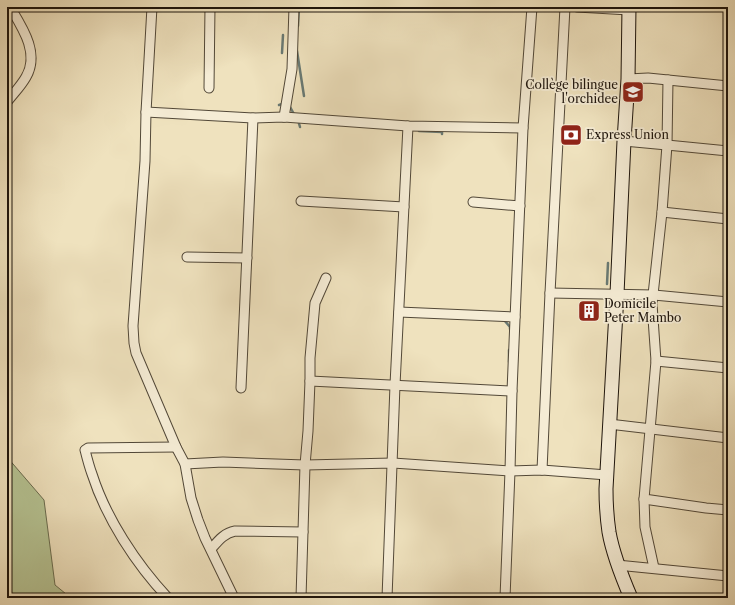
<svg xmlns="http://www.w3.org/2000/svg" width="735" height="605" viewBox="0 0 735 605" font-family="'Libre Caslon Text',serif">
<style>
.green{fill:#b6c494;stroke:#6a6c50}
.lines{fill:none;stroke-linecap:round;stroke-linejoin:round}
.stream{stroke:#697973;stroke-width:2.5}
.minor-casing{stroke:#524838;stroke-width:11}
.secondary-casing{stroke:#1d140c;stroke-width:15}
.minor{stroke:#f5ecd5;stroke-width:9}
.secondary{stroke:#f5ecd5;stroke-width:13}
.labels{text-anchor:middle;stroke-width:3.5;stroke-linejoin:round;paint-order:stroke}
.poi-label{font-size:12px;fill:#1d140c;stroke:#f5ecd5;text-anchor:start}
</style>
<rect width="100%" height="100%" fill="#efe2be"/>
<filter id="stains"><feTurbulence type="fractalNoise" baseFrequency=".005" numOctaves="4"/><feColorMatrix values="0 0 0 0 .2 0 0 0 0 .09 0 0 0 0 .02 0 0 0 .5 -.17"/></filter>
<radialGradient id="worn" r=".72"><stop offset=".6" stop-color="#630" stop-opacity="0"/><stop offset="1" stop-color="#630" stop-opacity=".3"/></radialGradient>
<polygon class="green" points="7,457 44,500 55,585 71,598 7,598"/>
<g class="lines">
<g class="stream">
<polyline points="298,26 299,7"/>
<polyline points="297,51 304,96"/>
<polyline points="282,53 283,35"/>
<polyline points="279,105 285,103"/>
<polyline points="289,105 295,116"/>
<polyline points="298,120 300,127"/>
<polyline points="419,131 442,132 442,134"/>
<polyline points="607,284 608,263"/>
<polyline points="503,320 504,320 510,327 510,329"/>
<polyline points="509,362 509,350"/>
</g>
<g class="minor-casing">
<g id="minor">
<polyline points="152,7 146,112 145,161 133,326 134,343 136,353 176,447 185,464 191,498 198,520 205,538 234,598"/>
<polyline points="577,7 629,10"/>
<polyline points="628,79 648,78 728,86"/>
<polyline points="668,80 667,145 662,212 652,304 656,361 644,499 706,508 728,510"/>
<polyline points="209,88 210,7"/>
<path d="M 7,102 C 13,94 21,86 26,77 C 40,53 22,27 10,7"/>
<polyline points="146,112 253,118 284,117 408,126 523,128"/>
<polyline points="284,117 292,69 294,7"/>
<polyline points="624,141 667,145 728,151"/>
<polyline points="301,201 404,207"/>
<polyline points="473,202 520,206"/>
<polyline points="662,212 728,219"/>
<polyline points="187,257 247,258"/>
<polyline points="550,293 654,295 728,302"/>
<polyline points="399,312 515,317"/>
<polyline points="656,361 728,368"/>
<polyline points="310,381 512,391"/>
<polyline points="241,388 253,118"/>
<polyline points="609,424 728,438"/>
<polyline points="185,464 223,462 305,465 393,463 510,471 542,470 607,475"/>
<polyline points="542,470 550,293 565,7"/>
<polyline points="644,499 645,527 654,568"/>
<path d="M 211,549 C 218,541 224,533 235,531 L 303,532"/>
<polyline points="617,565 728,576"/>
<path d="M 168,598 C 136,564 106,518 92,474 C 89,466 87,458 85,450 L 88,448 L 176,447"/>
<polyline points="301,598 305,465 308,431 310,381 310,358 315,303 326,278"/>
<polyline points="387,598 395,385 408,126"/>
<polyline points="505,598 510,471 512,391 523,128 532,7"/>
</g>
</g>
<g class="secondary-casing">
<path id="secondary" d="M 629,7 L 628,79 L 624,141 L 617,294 L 606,489 C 606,503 607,518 609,532 C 613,555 622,577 631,598"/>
</g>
<use href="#minor" class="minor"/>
<use href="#secondary" class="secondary"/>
</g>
<defs>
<g id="school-square" transform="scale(1.15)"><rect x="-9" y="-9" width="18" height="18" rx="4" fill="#8f2418" stroke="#f5ecd5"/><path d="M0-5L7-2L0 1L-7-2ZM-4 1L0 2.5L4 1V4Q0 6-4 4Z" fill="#fff"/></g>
<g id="bank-square" transform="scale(1.15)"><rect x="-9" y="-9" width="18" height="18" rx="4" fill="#8f2418" stroke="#f5ecd5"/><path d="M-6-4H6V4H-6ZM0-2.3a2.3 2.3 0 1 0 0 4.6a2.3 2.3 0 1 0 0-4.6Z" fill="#fff"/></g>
<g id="building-square" transform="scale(1.15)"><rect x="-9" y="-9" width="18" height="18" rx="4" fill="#8f2418" stroke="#f5ecd5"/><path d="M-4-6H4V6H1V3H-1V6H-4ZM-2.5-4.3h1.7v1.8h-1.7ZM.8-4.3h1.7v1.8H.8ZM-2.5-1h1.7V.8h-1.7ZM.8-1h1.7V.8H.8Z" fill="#fff"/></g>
</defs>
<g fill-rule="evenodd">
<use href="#school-square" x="633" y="92"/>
<use href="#bank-square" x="571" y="135"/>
<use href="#building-square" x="589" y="311"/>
</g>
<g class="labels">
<g class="poi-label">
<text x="618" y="89" text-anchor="end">Collège bilingue<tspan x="618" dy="14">l'orchidee</tspan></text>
<text x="586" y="139">Express Union</text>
<text x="604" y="308">Domicile<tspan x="604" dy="14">Peter Mambo</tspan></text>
</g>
</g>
<rect width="735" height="605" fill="none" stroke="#efe2be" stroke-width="24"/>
<rect x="8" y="8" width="719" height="589" fill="none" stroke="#1d140c" stroke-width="2"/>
<rect x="12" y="12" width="711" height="581" fill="none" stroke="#1d140c"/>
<rect width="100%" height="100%" filter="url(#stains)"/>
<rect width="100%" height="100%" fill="url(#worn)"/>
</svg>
